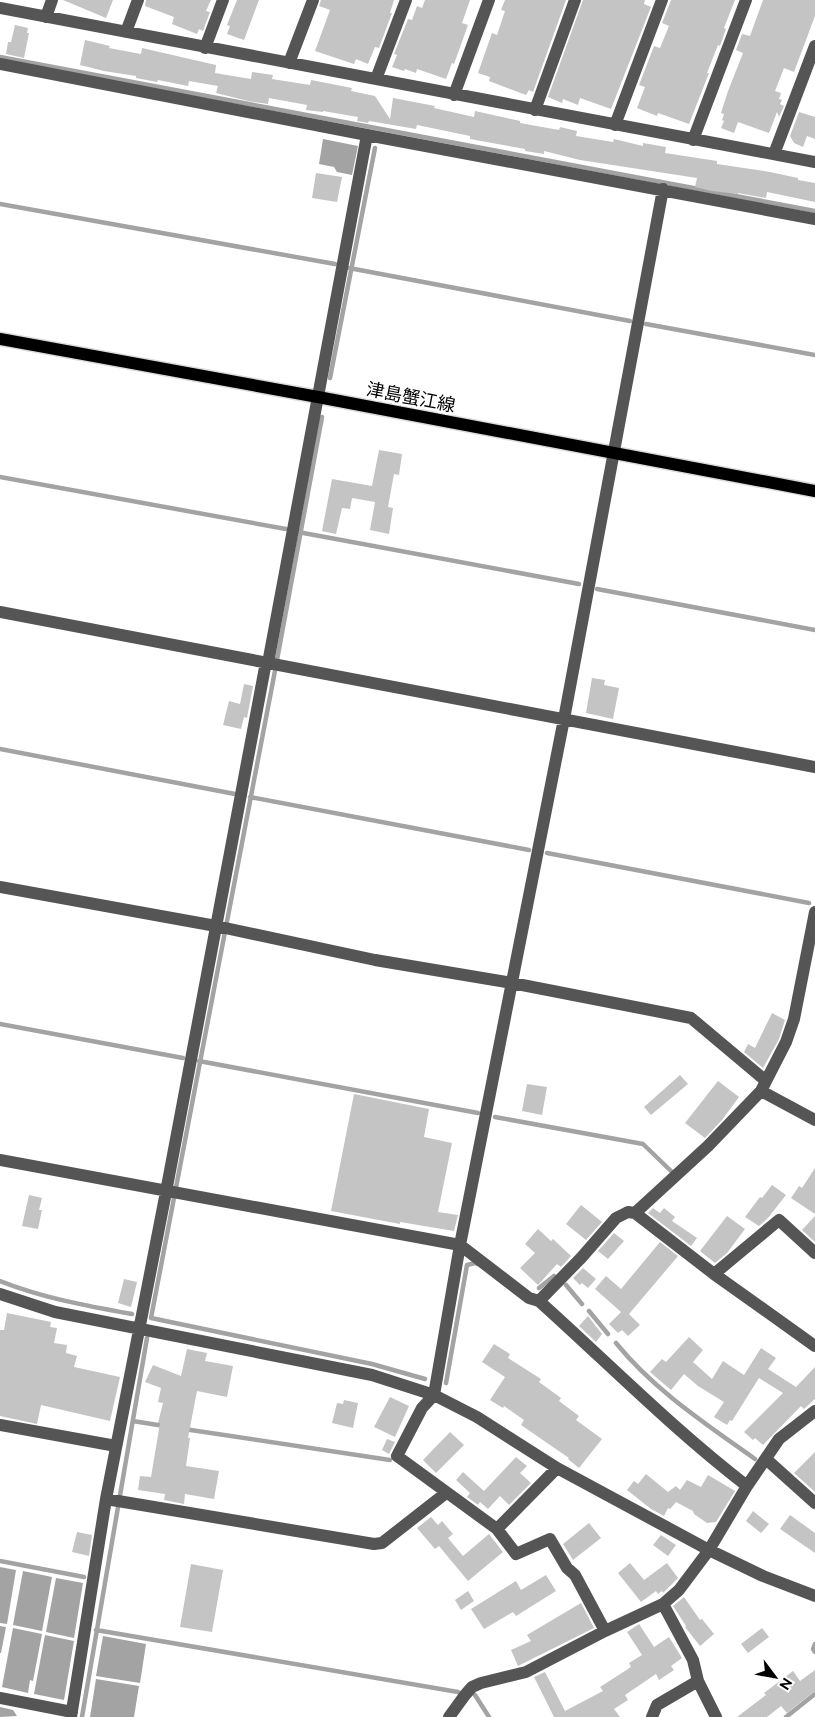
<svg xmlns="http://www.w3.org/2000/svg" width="815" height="1717" font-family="Raleway,'Noto Sans JP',sans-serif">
<rect width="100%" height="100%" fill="#fff"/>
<path fill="#a3a3a3" d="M323,139l35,7 -6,29 -15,-3 -3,-5 -15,-3z
M0,1567l16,3 -9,54 -7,-1z
M23,1571l29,6 -10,54 -29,-6z
M56,1578l27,5 -9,55 -28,-6z
M0,1626l6,1 -5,26h-1z
M13,1628l29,6 -9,47 -3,-1 -2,13 -26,-6z
M45,1635l29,6 -10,59 -30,-6z
M103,1636l43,8 -6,39 -44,-7z
M96,1679l43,7 -5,31h-44z
M0,1707l13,3 4,6 -17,1z"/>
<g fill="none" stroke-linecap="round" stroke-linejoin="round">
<path stroke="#a3a3a3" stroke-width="4.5" d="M0,57l815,154
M0,204l335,60
M349,268l281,53
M646,324l169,31
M330,378l45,-230
M322,417l-48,259 -123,642 221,46 53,15
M0,477l286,52
M298,532l281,52
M597,589l218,41
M0,749l235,45
M250,797l279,53
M547,853l262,50
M0,1024l183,34
M199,1061l279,52
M495,1117l148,27 28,27
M0,1281c43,17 87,25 132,33
M566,1285l16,19
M539,1288l15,-12
M589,1311l19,23
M616,1343c38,47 90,81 139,116
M446,1383l21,-118 8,-2 2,1
M133,1421l31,5
M184,1429l206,31
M0,1561l84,16
M96,1630l362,62
M815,1644l-2,5 2,3
M475,1695l14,22
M82,1717l65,-379
M786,1717l29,-23"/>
</g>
<path fill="#c4c4c4" d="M63,0h50l-7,18z
M146,0h65l-5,11 4,1 -7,19 -4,-2 -2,5 -25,-10 2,-7 -29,-11z
M237,0h22l-15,40 -17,-6 3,-8 -3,-1z
M321,0h73l-4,13h2l-13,35 -4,-1 -7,17 -12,-5 -2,5 -39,-13 15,-41 -11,-4z
M425,0h45l-8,23 6,2 -14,39 -2,-1 -6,16 -29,-10 -1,4 -11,-4 -1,2 -12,-4 5,-12 -3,-1 14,-35 4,1 5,-14 5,2z
M505,0h61l-33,92 -4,-2 -3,5 -37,-14 1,-4 -12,-4 14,-40 5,2 8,-24 -4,-1z
M583,0h62l-1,4 7,3 -40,102 -31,-11 -2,7 -15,-6 -1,4 -14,-6z
M671,0h64l-11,28 2,1 -6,17 -2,-1 -11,28h2l-20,51 -31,-11 -1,3 -20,-8 8,-21 -6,-2 15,-39 6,2 9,-22 -7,-3z
M763,0h52v16l-21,56 -10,-4 -9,23 6,2 -2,6 3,1 -2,4 4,2 -5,11 -2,-5 -8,21 -31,-11 -4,11 -13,-5 3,-7 -2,-1 2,-6 -3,-1 7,-22 15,-38 -7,-3 6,-16 8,2z
M15,25l13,3 -1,5h2l-5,25 -18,-4 2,-12h3z
M85,40l25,6 -1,2 32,6 1,-6 74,17 -1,8 36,6 1,-7 21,3 -1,4 38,6 1,-5 41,8 -1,3 24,5 15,23 3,-21 42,8 -1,2 40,9 1,-6 45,10v2l39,7 1,-3 17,4 -1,5 37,6 1,-3 29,7v-3l23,4 -1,6 52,8v3l53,8 28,6v2l17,3v19l-48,-10 -1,6 -28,-5v1l-26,-3 -17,-4 2,-9 -117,-18 -36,-9v3l-19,-3v-2l-55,-10v-3l-53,-11 -1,4 -47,-8 -1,2 -11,-2 1,-4 -35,-6v1l-17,-2 1,-5 -38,-7 -1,6 -20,-3 -32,-8 2,-7 -29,-5 -1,5 -30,-6 -1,2 -21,-4v-2l-32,-5 -24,-6z
M799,112l16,5v22l-8,-3 -4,11 -9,-4 -4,-7z
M316,173l26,4 -5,25 -25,-4z
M379,450l23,4 -3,21 -5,-1 -6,33 5,1 -4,26 -19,-4 5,-28 -23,-4 -2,11 -8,-1 -6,26 -14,-3 10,-52 40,7z
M592,678l13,2 -1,5 15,3 -6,31 -27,-6z
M244,684l9,2 -6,32 -3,-1 -3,12 -18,-4 6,-24 11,3z
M772,1013l13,7 -6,19 -16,29 -19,-16 4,-8 7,4z
M680,1075l8,9 -37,31 -7,-8z
M718,1081l21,16 -17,23 -17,18 -20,-15z
M527,1084l20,3 -5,28 -20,-4z
M354,1094l75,15 -5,28 28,6 -14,69 20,3 -4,16 -54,-9v2l-69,-13z
M815,1168v46l-24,-16 8,-12 3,2z
M772,1185l14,10 -18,23 -9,8 -14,-9 15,-20 2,1z
M29,1195l13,3 -3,12h3l-4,19 -16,-3z
M581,1205l21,17 -16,18 -20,-16z
M653,1208l7,5 4,-5 11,9 -3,4 25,17 -6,8 -43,-33z
M727,1216l18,13 -18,24 -12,10 -15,-12z
M815,1216v26l-13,-12z
M538,1229l13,12 2,-2 18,17 -10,11 -4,-3 -19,21 -18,-17 15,-15 -10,-9z
M614,1233l10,8 -16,18 -10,-8z
M660,1242l18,14 -49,58 11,11 -12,11 -6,-6 -4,3 -9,-9 12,-12 -26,-23 11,-13 15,13z
M583,1268l13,11 -8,9 -6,-5 -2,2 -7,-7z
M124,1279l13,3 -6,25 -13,-4z
M7,1313l44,9 -1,5 7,1 -3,15 13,2 -1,8 11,3 -3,11 46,10 -10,44 -69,-16 -4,19 -37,-8v-86h4z
M588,1316l14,18 -6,8 -17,-16z
M689,1337l14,13 -10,12 19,17 11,-18 21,14 17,-27 15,10 -8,11 28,18 19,-20v32l-11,10 -3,-3 -38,39 -8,-7 -2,2 -9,-8 39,-39 -24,-15 -27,43 -2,-1 -3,5 -13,-8 10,-15 -26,-16 -14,-12 -13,16 -21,-18 12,-13 4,3z
M494,1344l16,10 -2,4 33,21 -2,3 22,16 -2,3 20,15 -3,4 26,19 -23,29 -11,-9 1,-1 -48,-33 3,-5 -20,-14 -1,2 -13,-8 15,-23 -23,-15z
M187,1349l20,4 -2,8 28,5 -6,31 -30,-6 -9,47h2l-4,28 33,5 -5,28 -29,-5 -1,10 -20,-4 1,-6 -27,-4 2,-14 11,1 9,-54h-2l5,-20 -5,-1 3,-14 -16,-6 8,-17 28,11z
M390,1397l19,9 -14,31 -21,-10z
M344,1400l14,3 -5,25 -21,-5 5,-20 6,1z
M450,1432l14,13 -28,28 -13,-13z
M387,1439l8,3 -6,12 -7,-4z
M815,1452v40l-21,-19z
M516,1457l11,9 -7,7 11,10 -22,22 -9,-9 -12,13 -8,-7 -2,3 -11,-8 3,-4 -14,-13 7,-8 21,19z
M646,1474l22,18 8,-6 4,4 7,-10 14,7 7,-12 27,16 -19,31 -9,1 -13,-9 -1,-3 -17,-9 -6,7 -2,-1 -4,8 -13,-7 -24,-19 7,-9 4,3z
M753,1511l16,13 -8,9 -15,-12z
M790,1515l25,18v20l-35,-24z
M431,1517l7,8 4,-4 11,13 -5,4 15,18 26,-22 14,18 -35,29 -29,-35 -4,3 -18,-21z
M589,1523l12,15 -28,22 -10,-16z
M77,1532l15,3 -3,21 -17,-4z
M661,1535l15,10 -8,11 -15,-11z
M630,1563l14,17 23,-17 11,15 -15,15 -1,-2 -4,3 -2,-3 -15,11 -23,-29z
M191,1564l32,6 -11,62 -32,-5z
M546,1575l10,16 -40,25 -3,-4 -29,17 -13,-20 45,-28 5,9z
M468,1591l6,10 -13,9 -6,-10z
M684,1597l16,23 2,-1 12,15 -14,12 -15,-19 1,-1 -13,-20z
M581,1603l13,25 -76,38 -7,-16 20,-9 -4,-6z
M639,1624l15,23 15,-10 13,21 -11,8 3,4 -15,10 -3,-6 -31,21 3,5 -14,9 6,8h-66l-20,-40 11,-5 20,39 38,-20 -3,-4 31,-20 -2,-4 13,-8 -15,-23z
M762,1628l7,9 -21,16 -7,-9z
M815,1670v21l-28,22 -6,-7 -14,11h-30l29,-22 -2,-2 29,-22 7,10z"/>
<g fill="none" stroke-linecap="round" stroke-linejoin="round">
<defs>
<path id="major" d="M0,339l318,58 497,94"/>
</defs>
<use href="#major" stroke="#dbdbdb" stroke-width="15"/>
<path stroke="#555" stroke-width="12" d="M0,8l815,154
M46,17l6,-17
M126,32l12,-32
M205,48l18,-48
M289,63l24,-63
M0,64l367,71 448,84
M376,79l30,-79
M454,95l35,-95
M535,110l40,-110
M615,125l47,-125
M693,140l53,-140
M774,154l41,-108
M0,612l815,155
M268,663l99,-528
M0,887l216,39 159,34 137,23 179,35 75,63 -5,10 -53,55 -73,67
M766,1081l20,-39 8,-23 21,-107
M761,1091l54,29
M0,1160l460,85 69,53 10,3c69,62 135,129 208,185
M714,1274l65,-54 36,33
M0,1294l55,18 317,63 62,20 43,22 80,51 152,82 54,26 52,20
M539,1301l42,-43 35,-40 12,-6 7,1 79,61 101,72
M0,1425l116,21
M766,1459l49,44
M557,1468l-60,61 -100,-73 25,-48 12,-13 26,-150 104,-526 99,-530
M106,1499l268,45 8,-1 64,-50
M497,1529l19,25 34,-15 17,29 8,7 30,56
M663,1604l30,56 5,21 18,36
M0,1698l72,14
M71,1717l35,-218 60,-307 100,-530
M449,1717l16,-22 7,-8 9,-4 45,-11 79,-41 58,-27 16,-14 30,-40 38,-64 32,-47 36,-28
M652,1717l5,-12 41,-24"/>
<use href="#major" stroke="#000" stroke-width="12"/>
</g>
<g text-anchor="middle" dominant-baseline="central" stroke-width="5" stroke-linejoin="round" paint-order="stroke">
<g font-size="18" fill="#000" stroke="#fff">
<text transform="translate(411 397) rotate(11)">津島蟹江線</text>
</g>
</g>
<g transform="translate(775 1677) rotate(122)" stroke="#ffffff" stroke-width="4" paint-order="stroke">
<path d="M0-4L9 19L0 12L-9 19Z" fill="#000000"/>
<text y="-8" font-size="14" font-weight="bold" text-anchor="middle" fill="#000000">N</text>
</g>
</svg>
